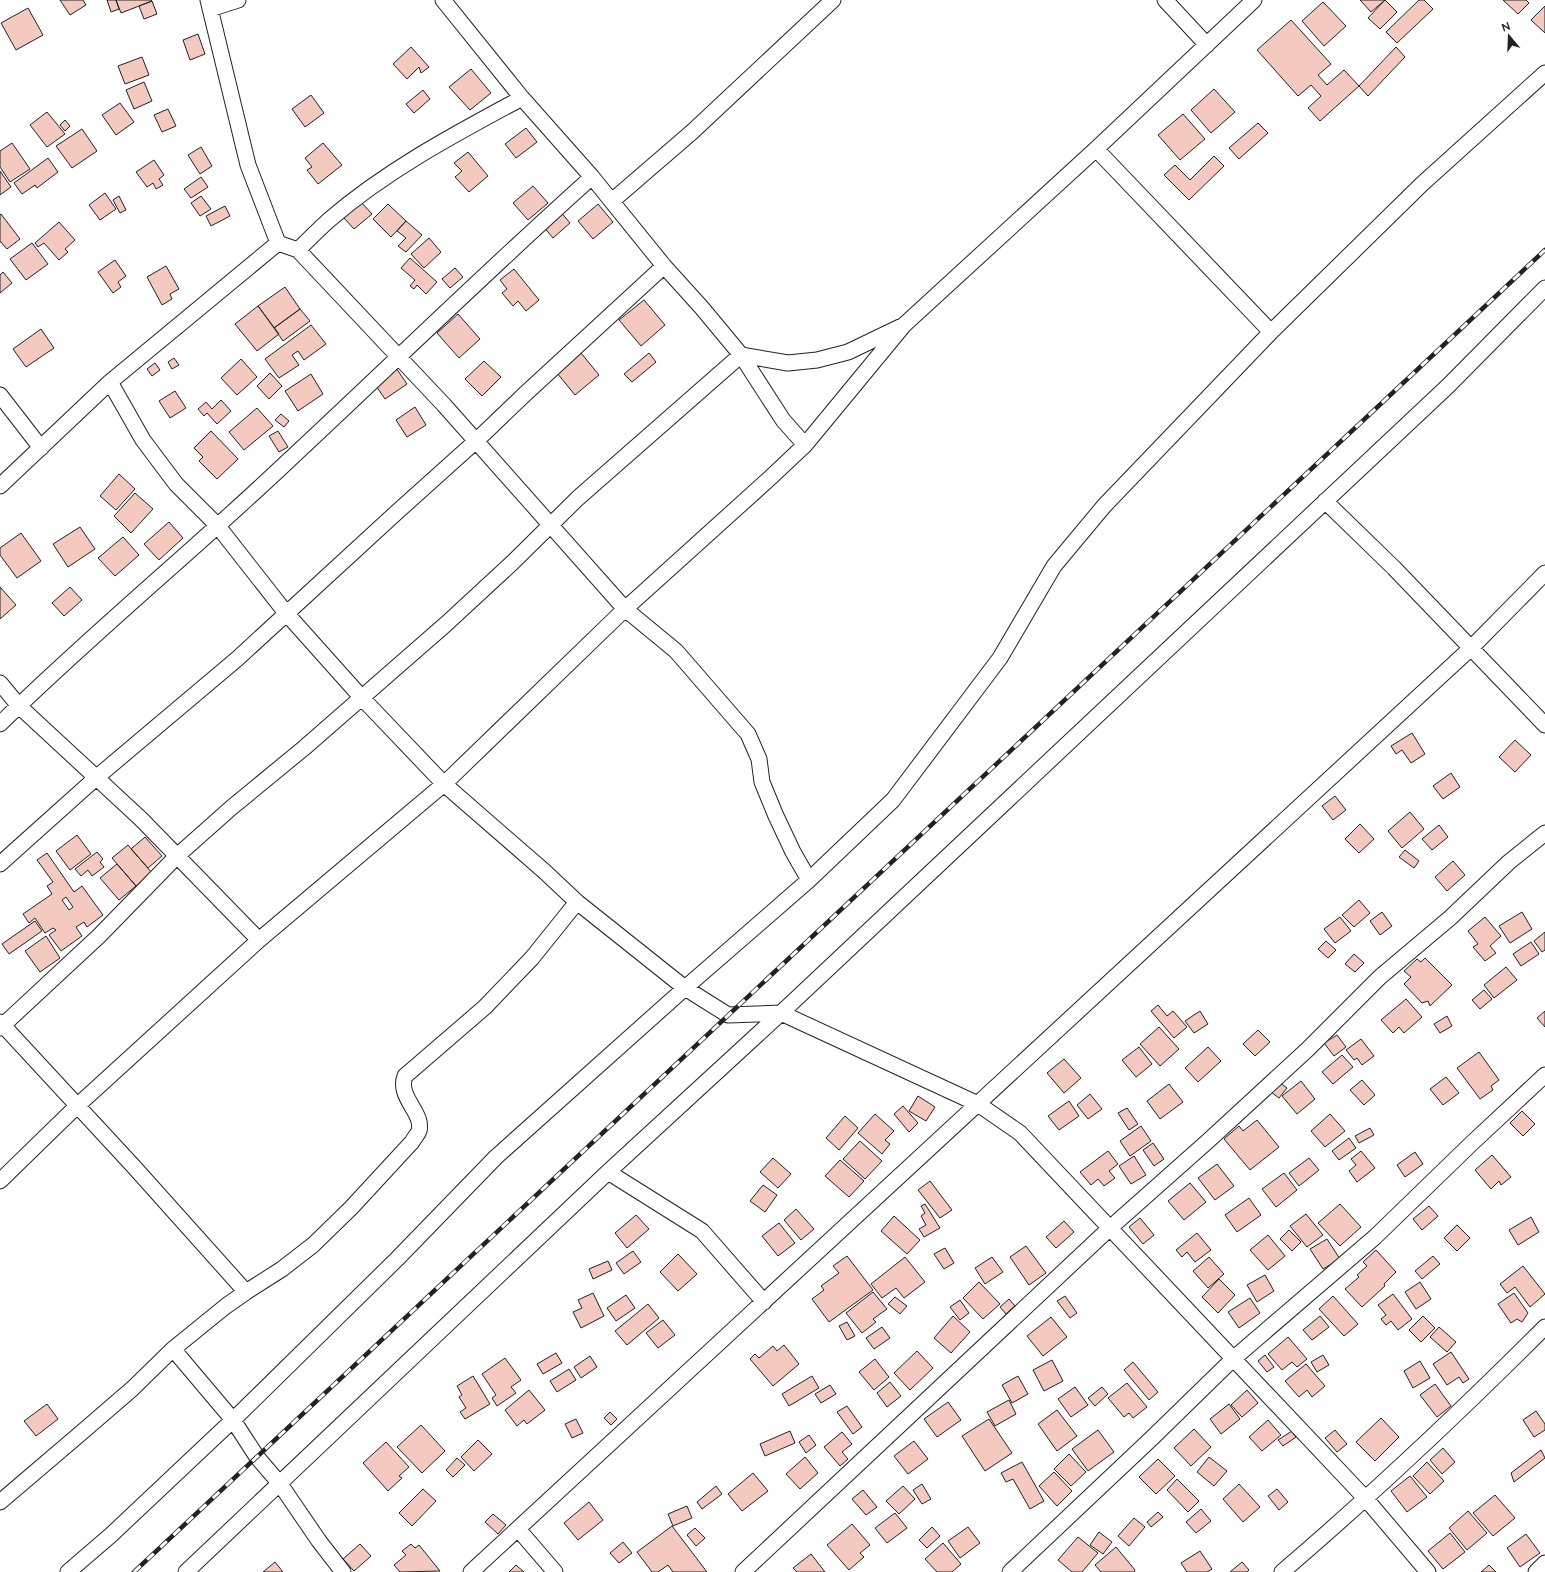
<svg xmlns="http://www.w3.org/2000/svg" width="1545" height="1572" font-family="'Nunito Sans',sans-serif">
<rect width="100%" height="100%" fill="#fff"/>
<path fill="#f3c9c0" stroke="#222" fill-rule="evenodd" d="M60,0h23l3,5 -16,10z
M107,0h9l3,9 -8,3z
M116,0h35l1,1 -31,12z
M1360,0h25l-14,12z
M1385,0l12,12 -17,17 -12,-11z
M1419,0h5l9,9 -36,34 -11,-11z
M1503,0h23l3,3 -11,11z
M152,1l5,13 -13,5 -5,-13z
M1323,2l23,24 -22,20 -22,-25z
M1545,6v27l-14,-13z
M28,8l15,27 -27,15 -15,-27z
M1291,20l40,44 -13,11 9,10 17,-15 15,16 -39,35 -12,-13 13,-12 -10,-11 -13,11 -41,-46z
M198,34l7,20 -15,6 -7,-20z
M411,47l18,20 -8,6 -2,-6 -12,12 -14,-15z
M1396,47l9,10 -37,39 -9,-10z
M142,57l7,18 -24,9 -7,-18z
M471,69l20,24 -21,17 -21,-23z
M144,82l8,19 -18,8 -8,-19z
M1214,89l21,23 -24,21 -20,-23z
M423,90l7,9 -16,14 -8,-9z
M311,95l13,18 -19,14 -13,-18z
M120,103l14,19 -18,13 -14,-20z
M168,109l8,17 -14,6 -8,-17z
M47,112l18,22 -18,13 -17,-22z
M1183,114l22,25 -25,21 -22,-25z
M65,120l5,6 -5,5 -5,-6z
M1258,123l10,10 -29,26 -10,-11z
M526,128l11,14 -21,16 -11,-14z
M82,129l15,22 -25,17 -16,-22z
M12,143l18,26 -20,13 -10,-15v-16z
M323,143l19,22 -24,19 -11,-14 5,-3 -7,-9z
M201,147l11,19 -12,8 -12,-19z
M468,152l20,24 -19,16 -14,-15 7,-6 -8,-8z
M1214,156l10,10 -35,34 -25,-25 11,-10 15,15z
M48,158l10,14 -21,16 -2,-3 -13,9 -8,-11z
M154,160l10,15 -5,4 4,6 -7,4 -3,-6 -6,4 -11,-15z
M0,171l11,16 -11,8z
M201,177l7,10 -17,11 -7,-9z
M533,186l15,17 -20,17 -15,-17z
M105,193l11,16 -16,11 -11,-15z
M119,196l7,14 -6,3 -7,-13z
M201,196l10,13 -11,7 -9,-13z
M361,202l11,12 -18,15 -11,-12z
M388,204l18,17 -15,16 -18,-18z
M598,204l15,18 -20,17 -15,-18z
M225,206l5,10 -19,10 -5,-10z
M560,211l10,12 -17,15 -10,-12z
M1,214l19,25 -13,10 -6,-7h-1v-27z
M406,221l16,14 -16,17 -8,-6 8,-8 -9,-7z
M59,222l16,18 -10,9 3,3 -9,8 -15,-17 -6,4 -3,-4z
M429,238l12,14 -17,16 -13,-14z
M32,243l16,21 -22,16 -16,-21z
M410,258l27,24 -11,12 -9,-9 -3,4 -4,-3 5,-6 -14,-12z
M115,260l11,16 -8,6 3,5 -8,6 -15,-21z
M166,266l13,23 -9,5 2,5 -10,6 -15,-28z
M455,268l8,9 -13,11 -8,-9z
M514,269l25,31 -13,11 -8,-10 -5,5 -11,-13 5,-4 -7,-9z
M3,272l9,11 -12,10v-18z
M285,287l15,22 -26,19 -16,-22z
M644,300l21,25 -24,21 -22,-26z
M258,306l21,28 -22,17 -22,-27z
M300,309l10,12 -27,20 -9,-13z
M458,314l22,25 -21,19 -22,-25z
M311,325l15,19 -22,16 -6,-9 -6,4 7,10 -20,13 -14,-19z
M41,329l13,19 -28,19 -13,-18z
M581,353l18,22 -24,20 -18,-22z
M649,353l7,9 -24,20 -8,-8z
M174,358l5,7 -7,4 -4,-7z
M241,359l16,18 -20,18 -16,-17z
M484,361l17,16 -19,19 -17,-17z
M155,363l5,7 -8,6 -5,-7z
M396,368l11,16 -22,15 -11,-16z
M270,373l12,13 -13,13 -12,-13z
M311,374l12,20 -25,17 -13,-20z
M175,391l11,17 -16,10 -11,-17z
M221,400l10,11 -14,13 -10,-11 -3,3 -6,-7 8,-7 6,7z
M415,407l11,18 -19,12 -11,-17z
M257,408l16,18 -29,24 -15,-18z
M281,414l8,7 -5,6 -9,-7z
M211,431l27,28 -21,20 -18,-18 4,-4 -9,-9z
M278,431l10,16 -9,5 -10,-16z
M119,474l16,15 -19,21 -16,-14z
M135,493l18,16 -22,24 -17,-17z
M169,522l14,16 -24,22 -15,-16z
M80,527l15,22 -27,18 -15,-23z
M21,533l20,28 -24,17 -17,-23v-7z
M123,537l16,18 -24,21 -17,-18z
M0,587l16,18 -16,14z
M70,587l12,13 -18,16 -12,-13z
M1412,733l13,21 -14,9 -9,-13 -6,4 -5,-8z
M1515,740l16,15 -16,17 -16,-15z
M1451,773l9,14 -17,12 -10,-13z
M1335,796l11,14 -13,10 -11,-14z
M1410,812l14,17 -22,19 -14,-17z
M1360,824l14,15 -15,14 -14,-14z
M1439,825l9,12 -16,13 -10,-11z
M77,835l14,19 -21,16 -14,-19z
M145,837l17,19 -14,12 -17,-19z
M128,845l24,28 -16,13 -24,-28z
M1405,850l14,11 -5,7 -15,-11z
M97,852l6,7 -3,3 4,5 -12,9 -4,-6 -7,6 -6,-7z
M47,853l27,39 8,-6 21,29 -16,12 -3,-5 -8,5 6,9 -21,15 -12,-16 7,-5 -3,-2 -8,5 -10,-15 -6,5 -6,-9 29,-20 -5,-8 6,-4 -16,-22zM66,897l7,10 -4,3 -7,-10z
M1453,861l12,14 -18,16 -12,-14z
M117,864l19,22 -17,14 -19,-22z
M1359,900l11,13 -16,14 -12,-12z
M1382,912l10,14 -12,9 -10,-14z
M1522,912l10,17 -22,14 -11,-17z
M1340,917l11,14 -16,12 -11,-14z
M1485,917l16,19 -11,10 6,7 -11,8 -12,-14 5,-3 -10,-13z
M35,921l7,10 -33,23 -7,-10z
M1545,932v18l-3,2 -8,-11z
M46,936l14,22 -20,14 -15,-21z
M1326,941l10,9 -8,8 -10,-9z
M1531,942l8,12 -18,12 -8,-12z
M1354,954l10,9 -9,9 -10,-8z
M1425,958l27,27 -22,21 -2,-5 -6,2 -18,-19 7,-7 -7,-6 13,-12 4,3z
M1506,967l11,13 -23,18 -10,-13z
M1484,990l8,9 -12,10 -8,-9z
M1406,999l16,18 -18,16 -5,-6 -6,6 -12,-13z
M1158,1005l9,11 6,-5 14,16 -13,11 -23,-27z
M1200,1011l8,13 -14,9 -9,-12z
M1545,1011v16l-8,-9z
M1447,1016l5,10 -12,7 -6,-9z
M1159,1027l20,22 -19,17 -20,-22z
M1258,1030l12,12 -15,14 -12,-12z
M1337,1035l9,12 -12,9 -10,-13z
M1361,1039l13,17 -12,9 -5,-7 -3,2 -8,-10z
M1139,1047l13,17 -16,13 -14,-17z
M1208,1047l13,14 -23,21 -13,-14z
M1479,1052l20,28 -8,6 2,4 -13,9 -23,-31z
M1342,1055l11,12 -20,17 -11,-12z
M1064,1059l17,19 -17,15 -17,-20z
M1446,1077l13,16 -16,12 -13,-16z
M1362,1080l13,15 -11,10 -14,-15z
M1301,1081l14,18 -18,15 -15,-18z
M1279,1082l8,6 -8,10 -8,-6z
M1169,1084l14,18 -23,17 -13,-18z
M1090,1094l12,15 -14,10 -11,-14z
M918,1096l17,11 -9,14 -17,-10z
M1069,1101l10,15 -20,14 -11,-14z
M903,1106l15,17 -9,9 -15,-18z
M1127,1108l11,16 -9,6 -11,-17z
M1522,1111l13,13 -12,12 -13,-13z
M875,1114l19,17 -9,9 5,4 -8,10 -24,-21z
M1330,1114l15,17 -20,16 -14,-16z
M845,1116l13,12 -19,22 -13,-12z
M1257,1120l22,27 -29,23 -26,-31 15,-13 4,5z
M1141,1126l10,15 -21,15 -10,-15z
M1370,1128l4,7 -15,8 -4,-7z
M1349,1138l7,10 -17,12 -7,-9z
M860,1141l22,20 -17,18 -22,-20z
M1153,1143l11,16 -10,7 -11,-16z
M1108,1151l10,13 -9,7 6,7 -11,8 -6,-7 -7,6 -11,-13z
M1361,1151l14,17 -18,14 -8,-11 7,-6 -5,-6z
M1415,1152l8,12 -18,13 -8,-12z
M1492,1155l19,22 -10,8 -2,-4 -8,8 -16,-19z
M1134,1156l12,19 -15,9 -12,-18z
M773,1158l18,16 -13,14 -18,-16z
M1309,1158l10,12 -20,16 -10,-13z
M840,1160l24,21 -15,16 -24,-21z
M1217,1164l17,22 -19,14 -17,-22z
M1284,1173l13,17 -21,17 -14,-18z
M930,1181l22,29 -12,8 -22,-28z
M1190,1183l16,19 -22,18 -16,-19z
M763,1185l14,10 -12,17 -15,-11z
M1249,1198l12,17 -24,17 -12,-17z
M925,1204l15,24 -16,9 -5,-8 7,-4 -5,-9 4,-3 -4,-7z
M1340,1204l21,23 -21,19 -22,-23z
M1429,1206l9,10 -16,14 -9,-11z
M796,1209l18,20 -13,11 -17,-20z
M1306,1214l17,21 -16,12 -17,-21z
M636,1215l13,14 -22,19 -12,-15z
M894,1216l26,24 -13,14 -26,-23z
M1531,1217l8,15 -21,13 -9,-15z
M1140,1218l14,17 -11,9 -14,-17z
M1064,1221l10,11 -18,16 -10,-11z
M779,1223l16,20 -17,13 -16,-20z
M1457,1225l13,13 -13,13 -13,-13z
M1289,1230l12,12 -9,9 -12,-12z
M1197,1233l14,17 -16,12 -8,-10 -5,5 -6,-7z
M1268,1235l17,21 -17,14 -18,-20z
M1327,1239l13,20 -17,10 -13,-20z
M1026,1246l20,27 -17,12 -19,-28z
M945,1248l9,15 -10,6 -10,-15z
M1376,1250l20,22 -12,12 1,2 -23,21 -17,-18 14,-12 -2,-2 10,-9 -4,-4z
M633,1251l8,11 -17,12 -8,-11z
M678,1254l19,20 -19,17 -18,-19z
M847,1256l26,34 -44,32 -17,-23 12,-9 -3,-4 18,-13 -6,-7z
M1433,1256l7,8 -18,15 -7,-8z
M905,1257l20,25 -21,16 -8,-10 -14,10 -11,-14z
M992,1257l11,15 -18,12 -10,-16z
M1209,1257l15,17 -16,14 -15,-17z
M608,1261l4,9 -19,9 -4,-10z
M1523,1266l22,28 -15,13 -15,-20 -8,6 -7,-9z
M1265,1275l9,16 -17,11 -10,-17z
M1219,1279l16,16 -17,18 -16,-16z
M979,1282l21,22 -17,15 -20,-21z
M1420,1282l11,17 -15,10 -11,-17z
M873,1292l14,17 -14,10 3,3 -14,11 -16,-20z
M593,1293l11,23 -23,12 -8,-16 9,-4 -4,-8z
M1514,1293l14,20 -6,9 -5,-3 -6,4 -13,-19z
M1393,1294l19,25 -14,11 -7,-9 -5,4 -5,-6 5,-4 -8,-10z
M626,1295l9,13 -19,13 -9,-13z
M1065,1296l12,17 -7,5 -13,-17z
M1333,1296l25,28 -14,12 -25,-27z
M895,1297l12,9 -7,8 -12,-10z
M1250,1298l10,15 -21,15 -11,-16z
M1009,1299l6,7 -9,8 -6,-7z
M960,1300l9,13 -9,7 -10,-13z
M648,1304l11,14 -32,27 -12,-14z
M953,1316l17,16 -19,21 -17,-15z
M1320,1316l9,11 -17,13 -9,-10z
M1423,1316l12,12 -14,14 -12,-12z
M1051,1317l16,20 -24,19 -16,-20z
M663,1320l12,15 -17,13 -12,-15z
M847,1322l8,14 -8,4 -8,-14z
M882,1327l8,11 -16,11 -8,-11z
M1439,1327l17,15 -9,10 -17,-15z
M1288,1337l19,22 -10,8 -5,-5 -10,8 -14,-16z
M784,1345l15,19 -26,22 -23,-27 5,-5 4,4 14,-12 4,5z
M917,1351l16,17 -23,22 -16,-17z
M1451,1352l18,27 -6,4 -4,-6 -12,8 -14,-21z
M556,1353l6,10 -19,11 -6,-10z
M1265,1355l9,12 -7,5 -9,-11z
M1323,1355l6,10 -12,7 -6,-10z
M590,1356l7,11 -16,11 -7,-11z
M505,1358l16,22 -10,7 5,6 -19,13 -5,-8 4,-3 -14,-21z
M875,1359l14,18 -15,13 -15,-18z
M1052,1360l11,21 -19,10 -11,-21z
M1420,1361l10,17 -17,10 -9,-17z
M1133,1362l25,30 -9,8 -25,-30z
M1306,1364l19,22 -13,11 -5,-7 -8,7 -14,-16z
M569,1369l7,11 -19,12 -7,-11z
M473,1376l17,28 -25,15 -5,-7 6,-4 -7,-11 3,-2 -5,-9z
M812,1376l7,12 -30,18 -7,-12z
M1018,1376l10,18 -16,9 -10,-18z
M890,1382l11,14 -14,11 -10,-14z
M1127,1383l20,24 -14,11 -4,-5 -5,4 -16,-19z
M1435,1384l16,22 -14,11 -17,-22z
M830,1385l6,9 -15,9 -6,-9z
M1075,1387l13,18 -17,12 -13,-18z
M1102,1387l6,7 -13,12 -7,-8z
M529,1390l16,20 -18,14 -3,-4 -7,6 -12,-16z
M1247,1390l11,13 -16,14 -11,-12z
M1009,1400l7,14 -21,12 -8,-14z
M948,1402l13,18 -24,17 -13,-18z
M47,1404l11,15 -22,17 -12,-15z
M1229,1404l11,15 -19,15 -11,-15z
M847,1406l15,21 -9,7 -16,-22z
M1057,1410l20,26 -20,15 -19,-27z
M1536,1411l9,13v6l-11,7 -11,-17z
M610,1412l7,7 -6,6 -7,-7z
M1381,1418l18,19 -24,24 -19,-19z
M576,1419l7,14 -11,5 -7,-14z
M989,1419l23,34 -27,18 -23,-35z
M1268,1420l13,15 -19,16 -13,-14z
M421,1425l24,26 -23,22 -25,-26z
M1194,1429l17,18 -20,19 -17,-18z
M1098,1430l16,22 -26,19 -16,-22z
M1335,1430l12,14 -10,8 -12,-14z
M790,1431l5,12 -30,13 -5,-12z
M1292,1431l4,6 -13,9 -5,-6z
M842,1432l10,12 -10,8 6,7 -8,7 -16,-19z
M809,1435l7,10 -10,8 -7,-11z
M478,1440l14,14 -18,17 -13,-14z
M914,1441l14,18 -20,15 -14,-18z
M386,1442l23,25 -10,9 3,2 -14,13 -25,-28z
M1443,1448l12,14 -13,12 -12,-14z
M1541,1450l4,8 -31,24 -3,-9z
M1069,1454l17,18 -15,14 -17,-17z
M805,1457l13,16 -18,16 -14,-15z
M1209,1457l18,14 -13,15 -17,-14z
M457,1458l8,7 -12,12 -7,-7z
M1158,1459l17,17 -19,18 -17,-17z
M1022,1462l22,39 -14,8 -17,-30 -7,3 -5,-9z
M1427,1462l17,19 -14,13 -17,-18z
M1054,1472l18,19 -15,15 -18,-20z
M753,1473l15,18 -26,20 -14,-17z
M1410,1476l17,21 -20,15 -16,-21z
M1177,1479l22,22 -11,11 -21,-22z
M922,1484l9,15 -9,5 -9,-14z
M1239,1484l21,23 -17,15 -20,-23z
M716,1486l6,8 -20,15 -5,-7z
M903,1486l12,13 -16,15 -13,-13z
M423,1489l13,12 -24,25 -13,-13z
M1277,1489l11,13 -9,8 -11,-14z
M863,1490l14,17 -11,8 -14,-16z
M1495,1495l20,23 -22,18 -20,-23z
M589,1502l14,18 -25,20 -14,-17z
M687,1506l5,12 -19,8 -5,-12z
M1201,1509l10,12 -15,12 -10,-11z
M1468,1511l19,22 -20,17 -18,-22z
M1158,1512l5,5 -12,10 -4,-5z
M895,1513l12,15 -20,15 -12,-15z
M493,1514l13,11 -8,9 -13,-12z
M1134,1518l11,9 -16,19 -11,-10z
M852,1524l18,21 -10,8 4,4 -15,13 -22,-25z
M672,1526l35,46h-34l-5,-7 -10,7h-6l-15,-20z
M932,1527l8,9 -13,12 -8,-8z
M968,1527l12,16 -20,15 -12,-17z
M695,1528l10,10 -9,8 -9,-11z
M1099,1532l13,10 -9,12 -13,-9z
M1450,1533l15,19 -22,17 -15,-18z
M1526,1534l14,19 -20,14 -13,-19z
M1078,1537l20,16 -16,19h-10l-14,-12z
M623,1542l9,11 -13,10 -9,-10z
M943,1543l18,21 -9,8h-15l-12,-13z
M360,1544l11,12 -17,15 -11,-12z
M411,1544l4,4 4,-3 21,26 -40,1 -6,-7 12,-10 -4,-4z
M1116,1547l19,23 -1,2h-33l-6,-7z
M1200,1551l12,18 -5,3h-20l-6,-9z
M811,1554l14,18h-28l-4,-4z
M275,1562l8,10h-20z
M1242,1562l7,8 -2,2h-17z
M516,1565l8,7h-15z
M1489,1565l7,7h-15z"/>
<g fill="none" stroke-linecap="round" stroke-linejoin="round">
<defs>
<path id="street" d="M443,0l79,98 70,79 72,89 38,42 39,47 47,8 29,-3 31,-8 52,-25
M1165,0l42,45
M210,9l28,-9
M1096,149l175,183
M612,201l80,-69 141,-132
M278,243l20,7 146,155 181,204 51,42 72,83 11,25 3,23 14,34 17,36 16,28
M298,250c10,-10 20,-20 31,-30 58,-50 126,-86 193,-122
M110,382l33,58 33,44 41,41 69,88 76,85 82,86 100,87 33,31 108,86 43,27 53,-2 197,91 42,29 346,366 62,73
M0,395l41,53
M0,486l110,-104 168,-139 -30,-78 -40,-165
M1325,501l69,67 151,157
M0,683l19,23 122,113 118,121
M0,724c93,-91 193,-173 287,-262 102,-95 201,-192 305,-285
M0,864l97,-87 140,-118 160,-147 79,-71 49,-47 139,-128
M0,1022l135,146 111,124
M0,1028l99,-92 78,-80 54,-48 73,-60 142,-124 66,-61 66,-65 163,-143 42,65 22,25
M608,1172l94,59 62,71
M0,1181l77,-75 182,-166 185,-156 181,-175 145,-131 35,-33 99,-120 192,-176 158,-149
M173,1349l60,71 24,37 23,27 39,57 24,31
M0,1502l81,-69 51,-44 41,-40 53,-43 20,-14 36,-23 31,-24 38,-37 61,-66c2,-4 6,-8 7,-11 5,-19 -22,-33 -14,-55l80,-69 47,-49 45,-56
M518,1529l37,43
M68,1572l43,-37 122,-115 164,-161 99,-102 189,-169 124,-108 84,-80 107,-142 54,-92 50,-60 167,-174 151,-148 123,-111
M186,1572l422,-400 173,-159 667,-627 97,-98
M471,1572l1000,-924 74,-75
M743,1572l367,-344 98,-87 100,-92 72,-72 70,-59 59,-56 36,-29
M1010,1572l142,-134 81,-79 142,-122 97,-94 73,-68
M1282,1572c91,-78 178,-160 263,-245
M1536,1572l9,-9"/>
</defs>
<use href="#street" stroke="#222" stroke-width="17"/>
<use href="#street" stroke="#fff" stroke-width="15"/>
<defs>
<path id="rail" d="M134,1572l1411,-1322"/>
</defs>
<use href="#rail" stroke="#222" stroke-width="4.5"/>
<use href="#rail" stroke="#fff" stroke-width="3" stroke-dasharray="9" stroke-linecap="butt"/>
</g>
<g transform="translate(1509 36) rotate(341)" stroke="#ffffff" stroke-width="3" paint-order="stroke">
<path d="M0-3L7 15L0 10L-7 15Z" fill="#222222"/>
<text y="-6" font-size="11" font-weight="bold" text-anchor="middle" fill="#222222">N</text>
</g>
</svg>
